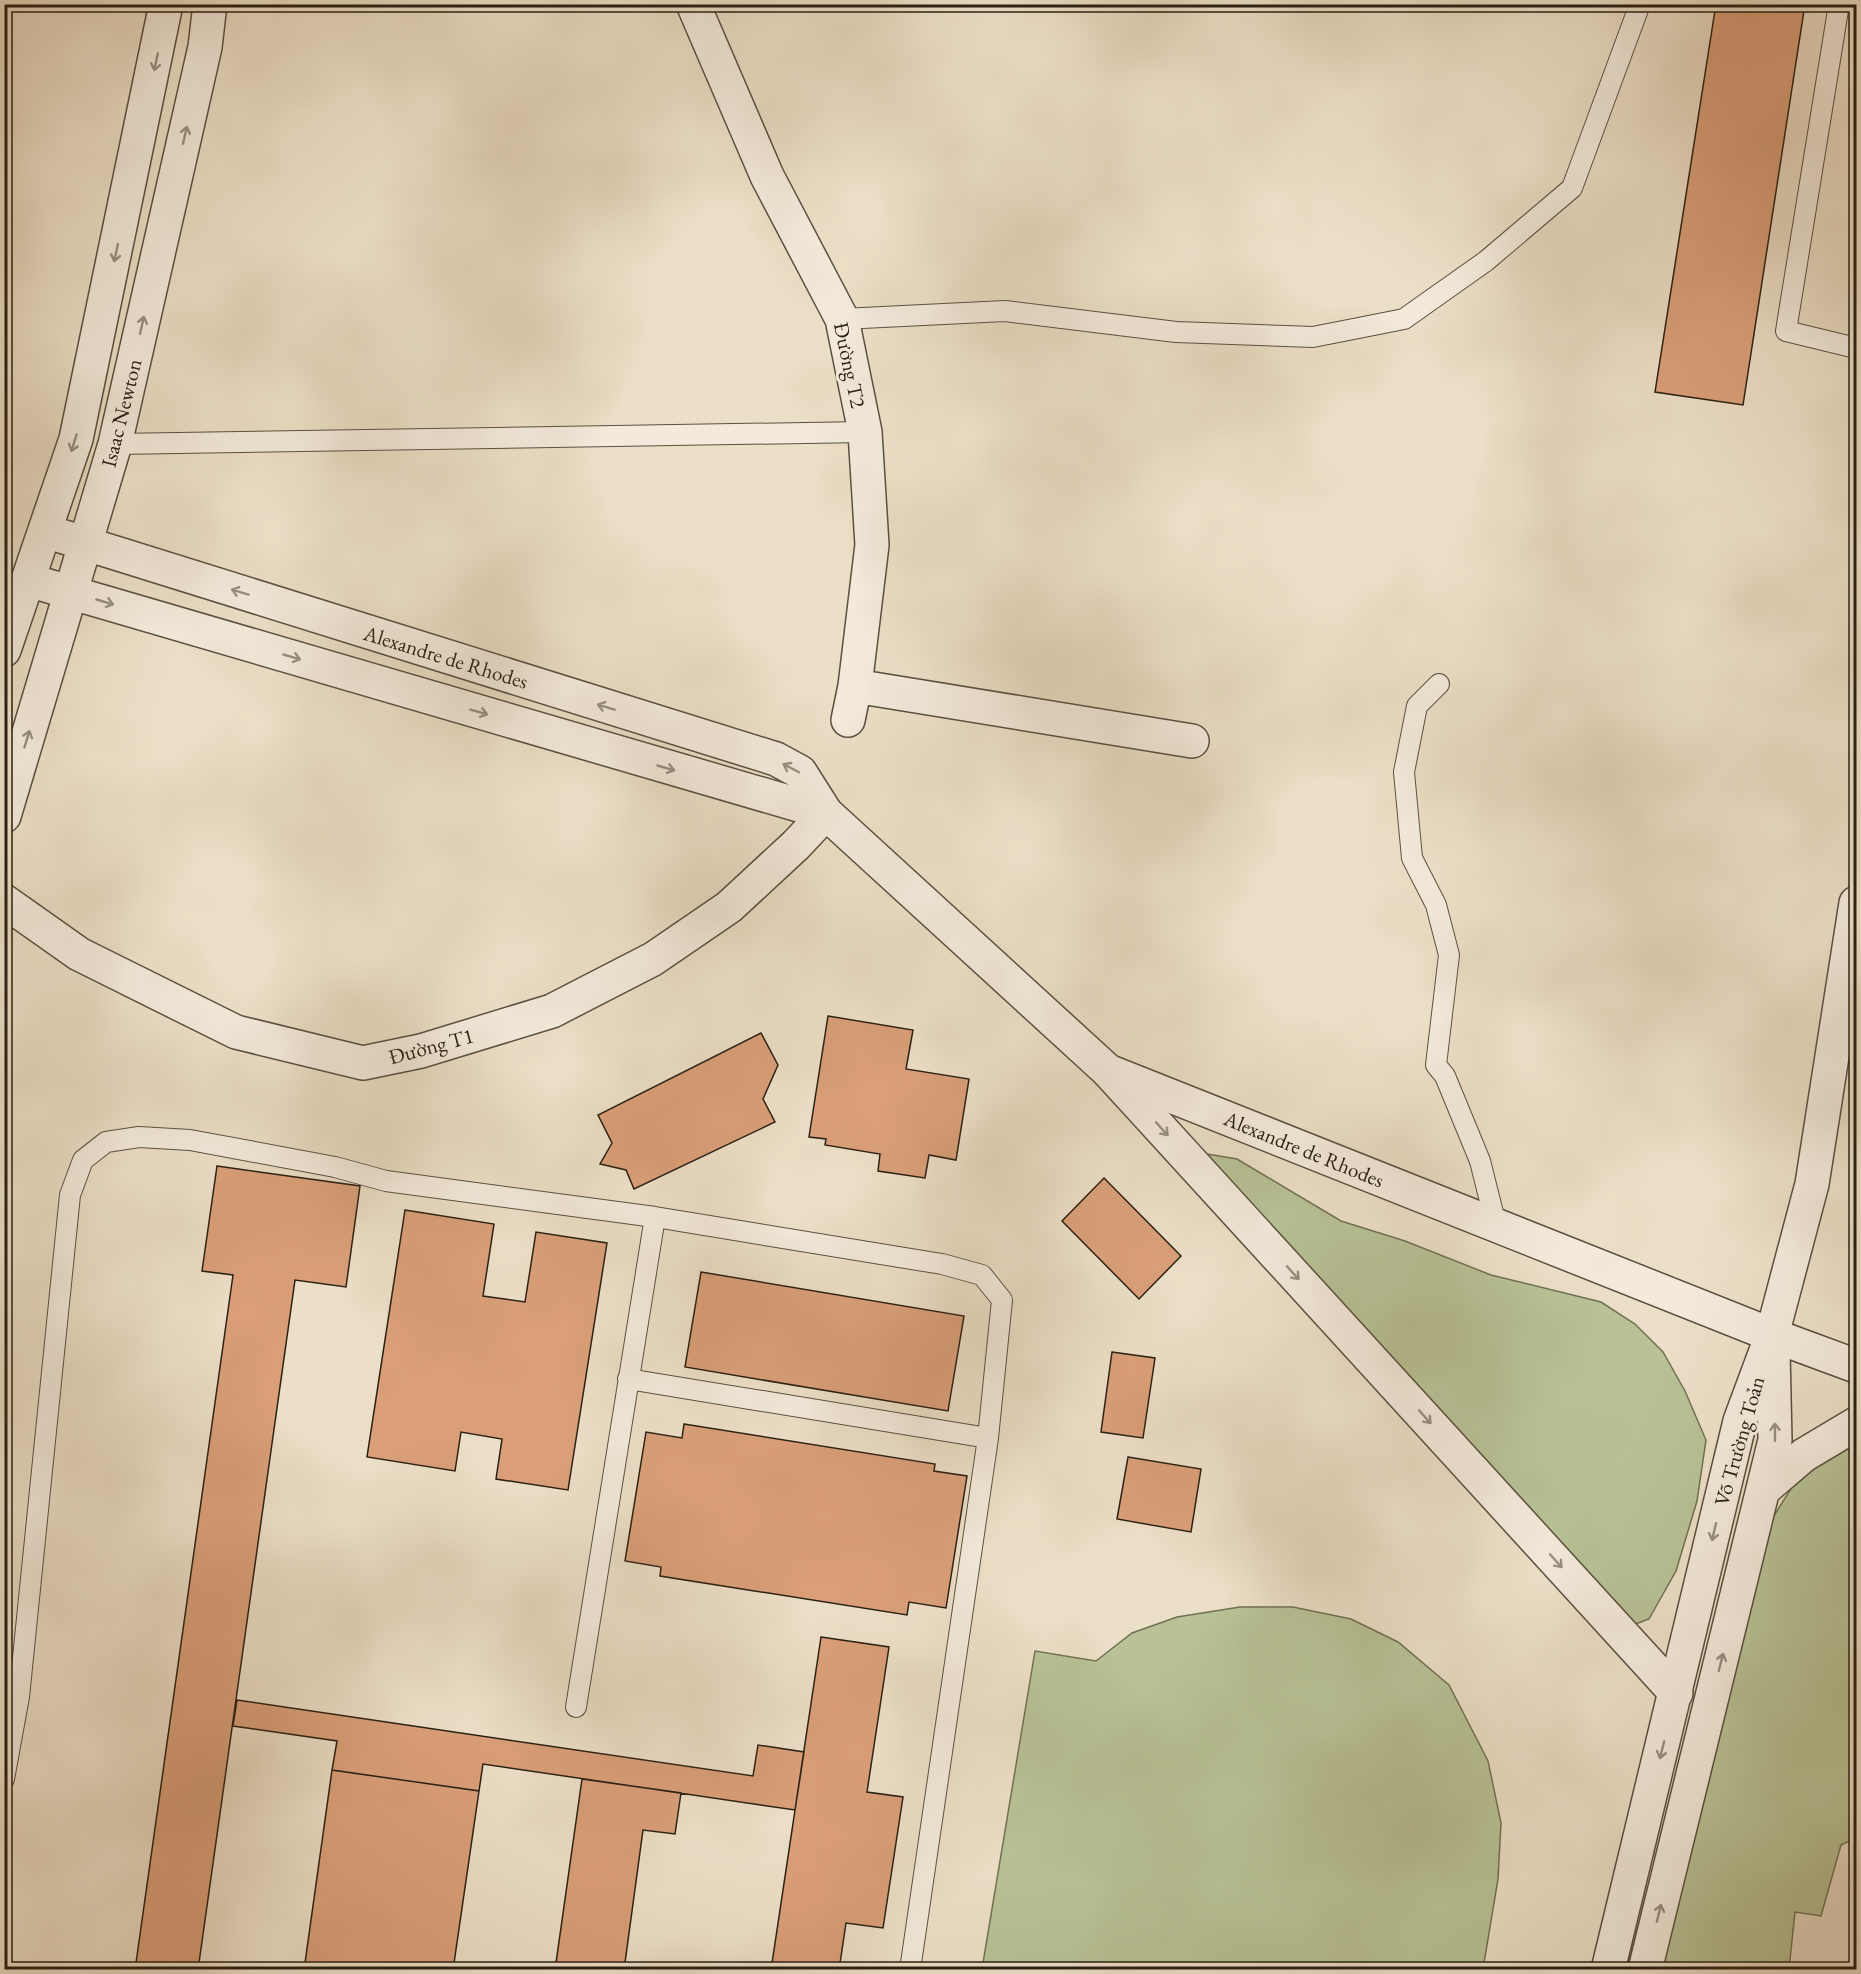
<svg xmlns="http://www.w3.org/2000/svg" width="1861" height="1974" font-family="'EB Garamond',serif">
<rect width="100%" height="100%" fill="#ecdfc7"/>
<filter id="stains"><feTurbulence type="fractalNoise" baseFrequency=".00333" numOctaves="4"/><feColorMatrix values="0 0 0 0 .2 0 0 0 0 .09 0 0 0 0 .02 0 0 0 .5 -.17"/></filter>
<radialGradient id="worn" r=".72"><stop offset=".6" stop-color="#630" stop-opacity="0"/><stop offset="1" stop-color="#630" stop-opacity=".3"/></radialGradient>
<path fill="#b8c296" stroke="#707155" stroke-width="1.5" d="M1207,1154l30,5 104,62 64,20 86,34 110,27 34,22 28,28 22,39 21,49 -9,61 -21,70 -27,48 -24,9z
M1856,1444v394l-15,7 -20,71 -26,-4 -6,57 -127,1 110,-451 25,-40z
M1240,1607h53l58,12 47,23 51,43 39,76 13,62 -3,56 -15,90h-501l53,-318 61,10 36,-28 45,-16z"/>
<path fill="#da9f79" stroke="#292014" stroke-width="1.5" d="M1716,4h89l-62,401 -88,-13z
M828,1016l85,14 -7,39 63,10 -13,81 -27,-5 -4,23 -47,-7 2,-17 -55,-9 1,-6 -17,-2z
M761,1033l17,32 -15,34 12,23 -141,67 -8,-19 -26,-6 12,-21 -14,-28z
M217,1166l143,20 -14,101 -51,-7 -97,690h-63l98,-695 -31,-4z
M1104,1178l77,78 -42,43 -77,-78z
M405,1210l89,14 -11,72 42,6 11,-70 71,11 -39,247 -72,-11 6,-40 -41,-7 -6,39 -88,-14z
M701,1272l263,44 -16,95 -263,-44z
M1112,1352l43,6 -12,80 -42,-6z
M684,1424l251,40 -1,7 33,5 -21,132 -37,-6 -2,13 -247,-39 1,-9 -36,-6 21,-129 36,6z
M1128,1457l73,12 -10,63 -74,-13z
M821,1637l68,10 -22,145 36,5 -20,131 -37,-5 -7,47h-68z
M237,1700l516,76 5,-31 46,7 -9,58 -312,-46 -4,27 -147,-21 5,-29 -104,-15z
M332,1770l147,21 -26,179h-149z
M582,1779l99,14 -6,41 -32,-4 -19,140h-69z"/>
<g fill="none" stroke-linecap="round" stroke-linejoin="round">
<defs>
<path id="service" d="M1839,4l-53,327 70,17
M842,319l163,-8 171,21 137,5 91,-18 82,-58 86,-73 68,-184
M115,444l750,-12
M1439,684l-22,22 -13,66 8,86 24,47 13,50 -13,110 9,11 35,85 16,64
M628,1379l360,59
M576,1707l79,-490
M4,1779l15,-82 51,-502 13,-35 23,-18 33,-5 51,3 145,27 51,14 269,36 287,47 40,11 20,25 -14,138 -78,532"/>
<path id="minor" d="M693,4l74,172 75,143 23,113 7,113 -17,141 -7,34
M855,686l337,55
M4,901l75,53 157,78 127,31 58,-12 131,-40 101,-52 76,-52 67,-62 30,-32
M1856,903l-44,281 -40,151 84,31
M1108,1071l568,622"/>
<path id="tertiary" d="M45,531l731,228 24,13 26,41 282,258 664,264
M28,580l798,233
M4,650l72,-211 90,-435
M4,816l111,-372 90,-397 5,-43
M1763,1490l41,-35 52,-31
M1608,1970l132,-549 32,-86
M1645,1970l130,-530 -2,-88"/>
</defs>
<use href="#service" stroke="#5a5041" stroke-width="22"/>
<use href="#minor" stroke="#5a5041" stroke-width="36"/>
<use href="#tertiary" stroke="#5a5041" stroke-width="36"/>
<use href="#service" stroke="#f3eadb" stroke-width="20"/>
<use href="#minor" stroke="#f3eadb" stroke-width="33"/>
<use href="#tertiary" stroke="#f3eadb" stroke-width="33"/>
</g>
<defs><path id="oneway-shaft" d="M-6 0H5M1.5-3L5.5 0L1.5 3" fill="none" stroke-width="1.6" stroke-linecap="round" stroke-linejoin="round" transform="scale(1.5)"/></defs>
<g stroke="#988f81">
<use href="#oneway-shaft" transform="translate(156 62) rotate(102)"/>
<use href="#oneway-shaft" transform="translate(185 135) rotate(-77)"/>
<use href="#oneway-shaft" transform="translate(116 253) rotate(102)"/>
<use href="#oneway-shaft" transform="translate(142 325) rotate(-77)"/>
<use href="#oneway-shaft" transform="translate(74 443) rotate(107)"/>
<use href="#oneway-shaft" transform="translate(240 592) rotate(-163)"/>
<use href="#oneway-shaft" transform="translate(105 602) rotate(16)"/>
<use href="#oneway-shaft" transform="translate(292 657) rotate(16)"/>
<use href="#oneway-shaft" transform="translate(606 707) rotate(-163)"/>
<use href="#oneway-shaft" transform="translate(479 712) rotate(16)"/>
<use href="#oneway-shaft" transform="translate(27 739) rotate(-73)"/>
<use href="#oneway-shaft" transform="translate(666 768) rotate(16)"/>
<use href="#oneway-shaft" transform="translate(791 768) rotate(-152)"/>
<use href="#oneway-shaft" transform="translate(1162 1129) rotate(48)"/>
<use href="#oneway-shaft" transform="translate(1293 1273) rotate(48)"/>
<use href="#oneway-shaft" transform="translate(1425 1417) rotate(48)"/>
<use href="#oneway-shaft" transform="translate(1775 1432) rotate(-90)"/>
<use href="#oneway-shaft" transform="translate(1714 1532) rotate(103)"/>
<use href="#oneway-shaft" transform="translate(1556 1561) rotate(48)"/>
<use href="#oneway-shaft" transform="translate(1721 1662) rotate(-76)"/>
<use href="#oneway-shaft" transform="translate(1662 1750) rotate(104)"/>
<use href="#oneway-shaft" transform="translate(1659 1913) rotate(-76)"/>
</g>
<g text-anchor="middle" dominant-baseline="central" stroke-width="6" stroke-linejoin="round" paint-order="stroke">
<g font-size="21" fill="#292014" stroke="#f3eadb">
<text transform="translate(850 365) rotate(78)">Đường T2</text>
<text transform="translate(121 413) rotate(-76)">Isaac Newton</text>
<text transform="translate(446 657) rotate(17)">Alexandre de Rhodes</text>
<text transform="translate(431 1046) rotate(-15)">Đường T1</text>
<text transform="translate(1304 1149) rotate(22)">Alexandre de Rhodes</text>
<text transform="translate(1739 1441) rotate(-74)">Võ Trường Toản</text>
</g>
</g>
<rect width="1861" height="1974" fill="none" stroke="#ecdfc7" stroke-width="24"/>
<rect x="6" y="6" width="1849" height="1962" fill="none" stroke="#292014" stroke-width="3"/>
<rect x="12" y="12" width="1837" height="1950" fill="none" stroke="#292014" stroke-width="1.5"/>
<rect width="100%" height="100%" filter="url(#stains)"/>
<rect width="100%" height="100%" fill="url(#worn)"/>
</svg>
